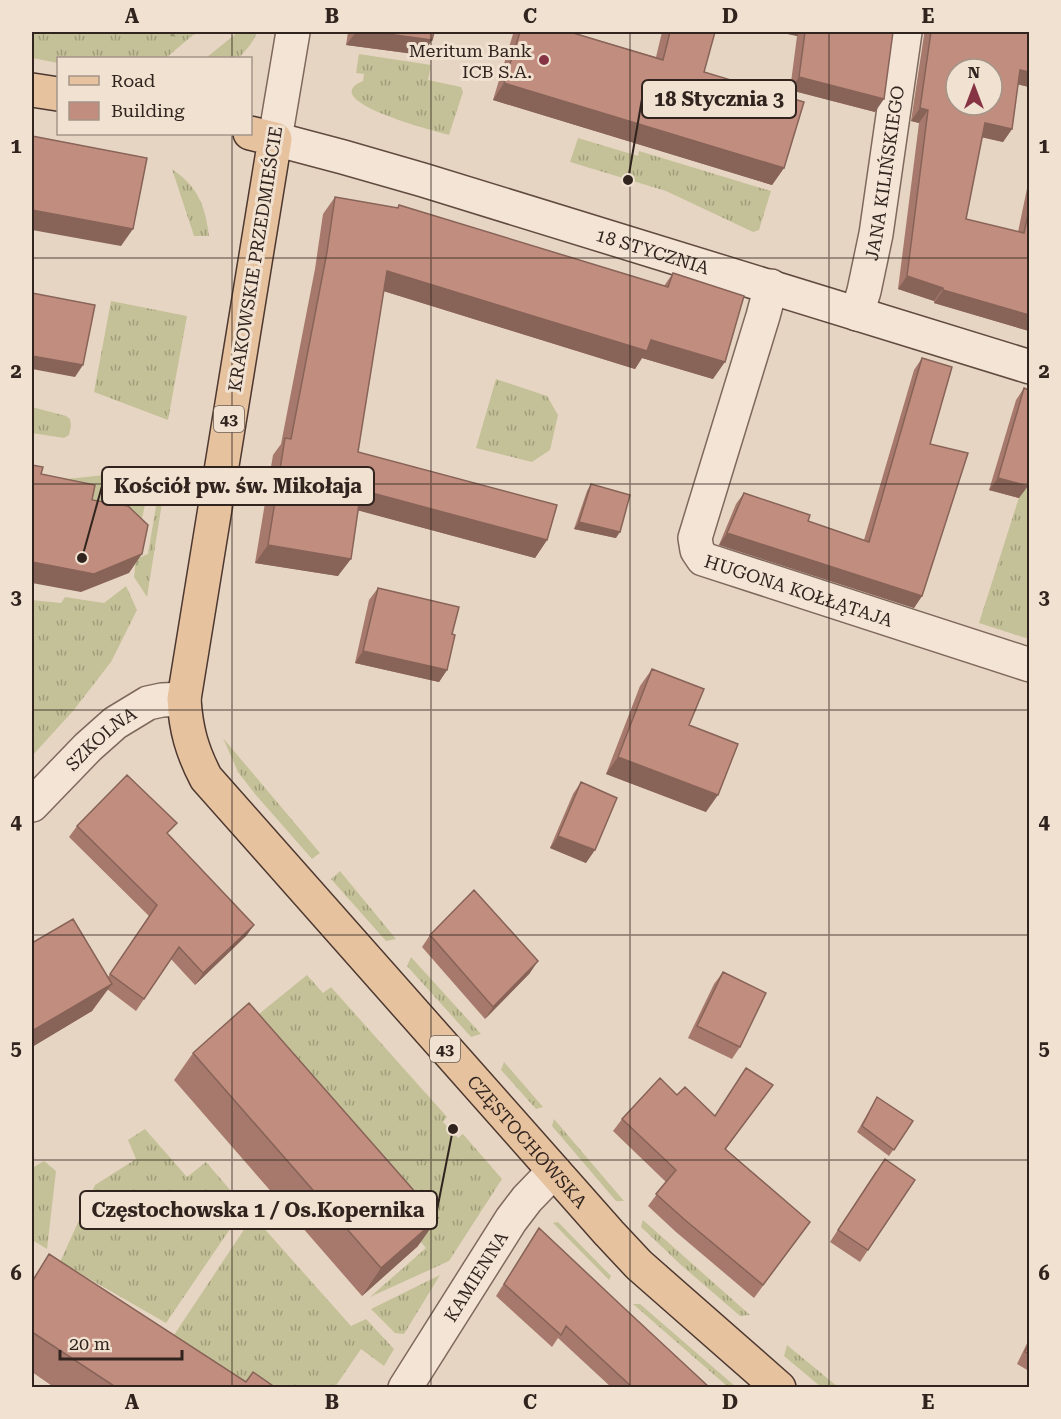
<svg xmlns="http://www.w3.org/2000/svg" width="1061" height="1419" font-family="'Roboto Serif',serif">
<defs>
<pattern id="grass-tufts" width="24" height="20" patternUnits="userSpaceOnUse" patternTransform="scale(1.5)"><rect width="24" height="20" fill="#c4c198"/><path d="M3 7l-1-3M5 7V3M7 7l1-3M15 17l-1-3M17 17v-4M19 17l1-3" fill="none" stroke="#a09d7b"/></pattern>
<pattern id="forest-firs" width="22" height="20" patternUnits="userSpaceOnUse" patternTransform="scale(1.5)"><rect width="22" height="20" fill="#c4c198"/><path d="M5 1l3.5 6h-7zM16 11l3.5 6h-7z" fill="#a09d7b"/></pattern>
</defs>
<rect width="100%" height="100%" fill="#e7d5c3"/>
<path fill="url(#grass-tufts)" d="M32,32h169l-8,3 -27,23h-108v5l-26,-5z
M238,32h19c-3,10 -11,18 -18,26h-33z
M359,54l72,11 -3,15 33,7 2,5 -14,43c-10,-3 -135,-34 -86,-54l1,-7 -8,-1z
M578,138l60,18 1,-5 132,40 -12,39 -6,2 -87,-41 -96,-29z
M172,169c26,18 33,36 37,67h-15z
M111,301l76,15 -19,104 -74,-28z
M496,379l51,17 11,19 -8,35 -18,12 -56,-14z
M32,407l34,9 4,3 1,7 -2,9 -5,3 -32,-5z
M1028,469h1v170l-50,-16z
M153,470l-16,70 -90,-59z
M162,470l5,2 -20,125 -13,-20 2,-18 12,-5z
M126,586l11,24 -26,52 -38,49 -41,45v-156l29,3 4,-6 39,6z
M223,738l97,115 -8,6 -57,-65 -17,-22z
M340,871l56,68 -10,2 -55,-62z
M411,957l70,77 -10,3 -64,-71z
M307,975l16,18 8,-6 116,130 -4,5 15,16 5,-4 39,45 -53,82 -79,36 56,-49 -188,-217z
M504,1062l39,45 -7,2 -35,-39z
M554,1119l70,82h-8l-64,-75z
M145,1129l42,48 19,-15 39,45 -79,116 -106,-61 35,-77 41,-26 -8,-19z
M44,1161l12,10 -9,78 -15,-9v-72z
M253,1216l98,110 15,-7 28,30 -10,17 -23,-17 -26,38h-81l-80,-52z
M643,1220l107,95 -10,1 -60,-52 -39,-37z
M558,1222l53,54 -2,4 -56,-57z
M440,1275l-36,59 -9,-1 -24,-24z
M633,1304h7l96,83h-8z
M787,1345l51,42h-17l-37,-31z"/>
<path fill="url(#forest-firs)" d="M139,32h57l2,1 -21,4z"/>
<g fill="none" stroke-linecap="round" stroke-linejoin="round">
<defs>
<g id="street">
<path d="M275,139l18,-107"/>
<path id="s1" d="M771,286l-8,30 -68,222 2,12 6,9 327,106"/>
<path id="s2" d="M857,314l7,-23 12,-57 29,-202"/>
<path id="s3" d="M32,805l56,-58 27,-24 33,-20 14,-3 22,-1"/>
<path id="s4" d="M405,1388l106,-168 16,-21 27,-28"/>
</g>
<g id="secondary">
<path id="s5" d="M275,139l68,18 80,23 607,187"/>
</g>
<g id="primary">
<path d="M32,90l26,4"/>
<path id="s6" d="M250,133l25,6 -91,560c2,31 8,52 22,79l403,455 30,32 140,123"/>
</g>
</defs>
<use href="#street" stroke="#7f685c" stroke-width="36"/>
<use href="#secondary" stroke="#614a3f" stroke-width="36"/>
<use href="#primary" stroke="#4d3830" stroke-width="36"/>
<use href="#street" stroke="#f3e4d5" stroke-width="33"/>
<use href="#secondary" stroke="#f3e4d5" stroke-width="33"/>
<use href="#primary" stroke="#e6c29f" stroke-width="33"/>
</g>
<path fill="#a6796c" d="M348,32h86l-2,8 -10,15 -76,-10z
M515,32h55l86,25 6,-25h53l-11,40 80,96 -12,17 -279,-85 20,-66z
M779,32h114l-18,80 -85,-22 7,-54z
M923,32h106v55l-11,-3 -6,45 -9,13 -21,-5 -16,82 52,13 11,-53v152l-95,-28v-2l-36,-12 21,-166 -8,-2 13,-86z
M335,197l62,11 2,-3 265,81 9,-13 40,106 -71,-21 -7,11 -252,-78 -25,161 189,88 -12,18 -177,-48 -20,66 -83,-13 18,-108 8,-11 34,-175 8,-55z
M922,358l8,86 -8,152 -8,12 -195,-63 17,-41 8,-11 64,28 56,19 50,-170z
M1024,388l-5,110 -30,-8 27,-90z
M591,484l25,54 -42,-9 13,-38z
M378,588l74,46 -5,36 -8,12 -84,-19 14,-63z
M652,669l37,56 17,87 -100,-38 34,-88z
M581,782l5,81 -36,-15 23,-54z
M77,826l92,9 85,90 -8,11 -51,49 -24,-26 -35,52 -29,-22 -15,22 -60,36v-104l76,34 41,-61 -80,-79z
M430,935l100,38 -45,46 -63,-72z
M723,972l17,75 -8,12 -44,-21 26,-54z
M193,1053l225,193 -56,50 -188,-216z
M746,1068l18,29 -38,52 84,73 -56,76 -78,-66 -28,-26 18,-24 -53,-51 9,-12 55,-24 38,21z
M877,1097l36,24 -24,35 -32,-24z
M876,1171l-8,79 -8,12 -30,-20z
M539,1228l85,80 86,80h-98l-54,-50 -6,9 -56,-51z
M49,1254l197,128 30,6h-221l-23,-16v-92z
M1029,1339v32l-12,-7z"/>
<path fill="#876358" d="M356,32h17l59,8 -10,15 -76,-10z
M779,32h21l-3,4z
M1020,70l9,2v15l-18,-4z
M799,77l85,22 -9,13 -85,-22z
M504,83l280,85 -12,17 -279,-85z
M920,108l8,2 -9,13 -8,-2z
M985,123l27,6 -9,13 -27,-6z
M32,210l101,19 -12,17 -89,-16z
M387,271l264,69 74,22 -12,17 -71,-21 -7,11 -261,-81z
M907,276l36,12 -9,13 -36,-12z
M943,290l86,25v16l-95,-28z
M32,356l51,9 -8,12 -43,-8z
M998,478l30,8 -9,12 -30,-8z
M361,490l186,50 -12,18 -186,-50z
M579,522l41,10 -4,6 -42,-9z
M727,533l195,63 -8,12 -195,-63z
M268,545l83,14 -13,17 -83,-13z
M142,554l-13,19 -48,19 -49,-9v-21z
M363,651l84,19 -8,12 -84,-19z
M618,757l100,38 -12,17 -100,-38z
M558,836l37,14 -9,13 -36,-15z
M254,925l-8,11 -51,49 8,-12z
M538,961l-8,12 -45,46 8,-12z
M112,984l-20,27 -60,36v-16z
M438,1218l-20,28 -56,50 19,-28z"/>
<path fill="#c18d7e" stroke="#876358" stroke-width="1.5" fill-rule="evenodd" d="M373,32h61l-2,8z
M520,32h50l93,28 7,-28h45l-11,40 100,30 -20,66 -280,-85z
M805,32h88l-9,67 -85,-22z
M931,32h98v40l-9,-2 -8,59 -27,-6 -19,96 58,14 5,-24v106l-86,-25v-2l-36,-12 21,-166 -8,-2zM956,69h36v36h-36z
M32,136l115,22 -14,71 -101,-19z
M335,197l63,11 1,-3 269,82 5,-14 71,23 -19,66 -74,-22 -4,11 -260,-80 -29,181 199,53 -10,35 -186,-50 -10,69 -83,-14 17,-107 6,1 36,-187z
M32,293l63,12 -12,60 -51,-9z
M922,358l30,9 -22,77 38,9 -46,143 -195,-63 17,-40 66,22 -2,6 61,21z
M1024,388l5,2v90l-1,6 -30,-8z
M32,465l11,2 -2,7 54,11 -3,15 36,6 20,19 -6,29 -48,20 -62,-12z
M591,484l39,11 -10,37 -41,-10z
M378,588l81,19 -7,27 3,1 -8,35 -84,-19z
M652,669l52,20 -15,36 49,19 -20,51 -100,-38z
M127,775l50,48 -10,10 87,92 -51,48 -24,-26 -35,52 -34,-25 47,-69 -80,-79z
M581,782l36,16 -22,52 -37,-14z
M474,890l64,71 -45,46 -63,-72z
M73,919l39,65 -80,47v-88z
M723,972l43,21 -26,54 -43,-21z
M249,1003l189,215 -57,50 -188,-215z
M746,1068l27,17 -48,64 85,73 -47,63 -78,-65 -29,-26 20,-24 -54,-51 38,-41 17,17 8,-8 30,29z
M877,1097l36,24 -19,29 -32,-24z
M885,1159l30,21 -47,70 -30,-20z
M539,1228l85,80 86,80h-77l-67,-62 -5,9 -57,-51z
M49,1254l197,128 7,-10 23,16h-159l-85,-56v-50z
M1029,1344v10l-4,-2z"/>
<path fill="none" stroke="#31241e" stroke-width="1.5" stroke-opacity="0.55" d="M232,32v26M431,32v1356M630,32v1356M829,32v1356M232,134v1254M32,258h998M32,484h998M32,710h998M32,935h998M32,1160h998"/>
<circle fill="#863444" stroke="#f0e1d1" stroke-width="2" cx="544" cy="60" r="6"/>
<g text-anchor="middle" dominant-baseline="central" stroke-width="6" stroke-linejoin="round" paint-order="stroke">
<g fill="#f0e1d1" stroke="#6a5d54" stroke-width="1.5">
<rect x="214" y="406" width="30" height="26" rx="4.5"/>
<rect x="430" y="1036" width="30" height="26" rx="4.5"/>
</g>
<g font-size="16" font-weight="bold" fill="#31241e">
<text x="229" y="419">43</text>
<text x="445" y="1049">43</text>
</g>
<g font-size="18" fill="#31241e" stroke="#f0e1d1" text-anchor="end">
<text x="532" y="50">Meritum Bank<tspan x="532" dy="21">ICB S.A.</tspan></text>
</g>
<g font-size="18" fill="#31241e" stroke="#f0e1d1">
<text stroke="none"><textPath href="#s2" startOffset="144">JANA KILIŃSKIEGO</textPath></text>
<text stroke="none"><textPath href="#s5" startOffset="394">18 STYCZNIA</textPath></text>
<text transform="translate(255 259) rotate(-81)">KRAKOWSKIE PRZEDMIEŚCIE</text>
<text stroke="none"><textPath href="#s1" startOffset="387">HUGONA KOŁŁĄTAJA</textPath></text>
<text stroke="none"><textPath href="#s3" startOffset="96">SZKOLNA</textPath></text>
<text stroke="none"><textPath href="#s6" startOffset="1161">CZĘSTOCHOWSKA</textPath></text>
<text stroke="none"><textPath href="#s4" startOffset="132">KAMIENNA</textPath></text>
</g>
</g>
<path fill="none" stroke="#31241e" stroke-width="2" d="M628 180L642 99M82 558L102 486M453 1129L437 1210"/>
<g fill="#31241e" stroke="#f0e1d1" stroke-width="2">
<circle cx="628" cy="180" r="6"/>
<circle cx="82" cy="558" r="6"/>
<circle cx="453" cy="1129" r="6"/>
</g>
<g fill="#f0e1d1" stroke="#31241e" stroke-width="2">
<rect x="642" y="80" width="154" height="38" rx="6"/>
<rect x="102" y="467" width="272" height="38" rx="6"/>
<rect x="80" y="1191" width="357" height="38" rx="6"/>
</g>
<g font-size="20" text-anchor="middle" font-weight="bold" fill="#31241e">
<text x="719" y="106">18 Stycznia 3</text>
<text x="238" y="493">Kościół pw. św. Mikołaja</text>
<text x="258" y="1217">Częstochowska 1 / Os.Kopernika</text>
</g>
<rect width="1061" height="1419" fill="none" stroke="#f0e1d1" stroke-width="66"/>
<rect x="57" y="57" width="195" height="78" fill="#f0e1d1" stroke="#a49589" stroke-width="1.5"/>
<rect x="69" y="76" width="30" height="9" fill="#e6c29f" stroke="#a49589" stroke-width="1.5"/>
<text x="111" y="87" font-size="18" fill="#31241e">Road</text>
<rect x="69" y="102" width="30" height="18" fill="#c18d7e" stroke="#a49589" stroke-width="1.5"/>
<text x="111" y="117" font-size="18" fill="#31241e">Building</text>
<g transform="translate(974 87)"><circle r="28" fill="#f0e1d1" stroke="#a49589" stroke-width="1.5"/>
<path d="M0-4.5L10 22L0 15L-10 22Z" fill="#863444"/>
<text y="-9" font-size="16" font-weight="bold" text-anchor="middle" fill="#31241e">N</text>
</g>
<path d="M60 1350v9h122v-9" fill="none" stroke="#31241e" stroke-width="3"/>
<text x="69" y="1350" font-size="18" fill="#31241e" stroke="#f0e1d1" stroke-width="4.5" paint-order="stroke">20 m</text>
<rect x="33" y="33" width="995" height="1353" fill="none" stroke="#31241e" stroke-width="2"/>
<g font-size="20" text-anchor="middle" font-weight="bold" fill="#31241e">
<text x="132" y="23">A</text>
<text x="332" y="23">B</text>
<text x="530" y="23">C</text>
<text x="730" y="23">D</text>
<text x="928" y="23">E</text>
<text x="16" y="153">1</text>
<text x="1044" y="153">1</text>
<text x="16" y="378">2</text>
<text x="1044" y="378">2</text>
<text x="16" y="604">3</text>
<text x="1044" y="604">3</text>
<text x="16" y="829">4</text>
<text x="1044" y="829">4</text>
<text x="16" y="1055">5</text>
<text x="1044" y="1055">5</text>
<text x="16" y="1280">6</text>
<text x="1044" y="1280">6</text>
<text x="132" y="1409">A</text>
<text x="332" y="1409">B</text>
<text x="530" y="1409">C</text>
<text x="730" y="1409">D</text>
<text x="928" y="1409">E</text>
</g>
</svg>
